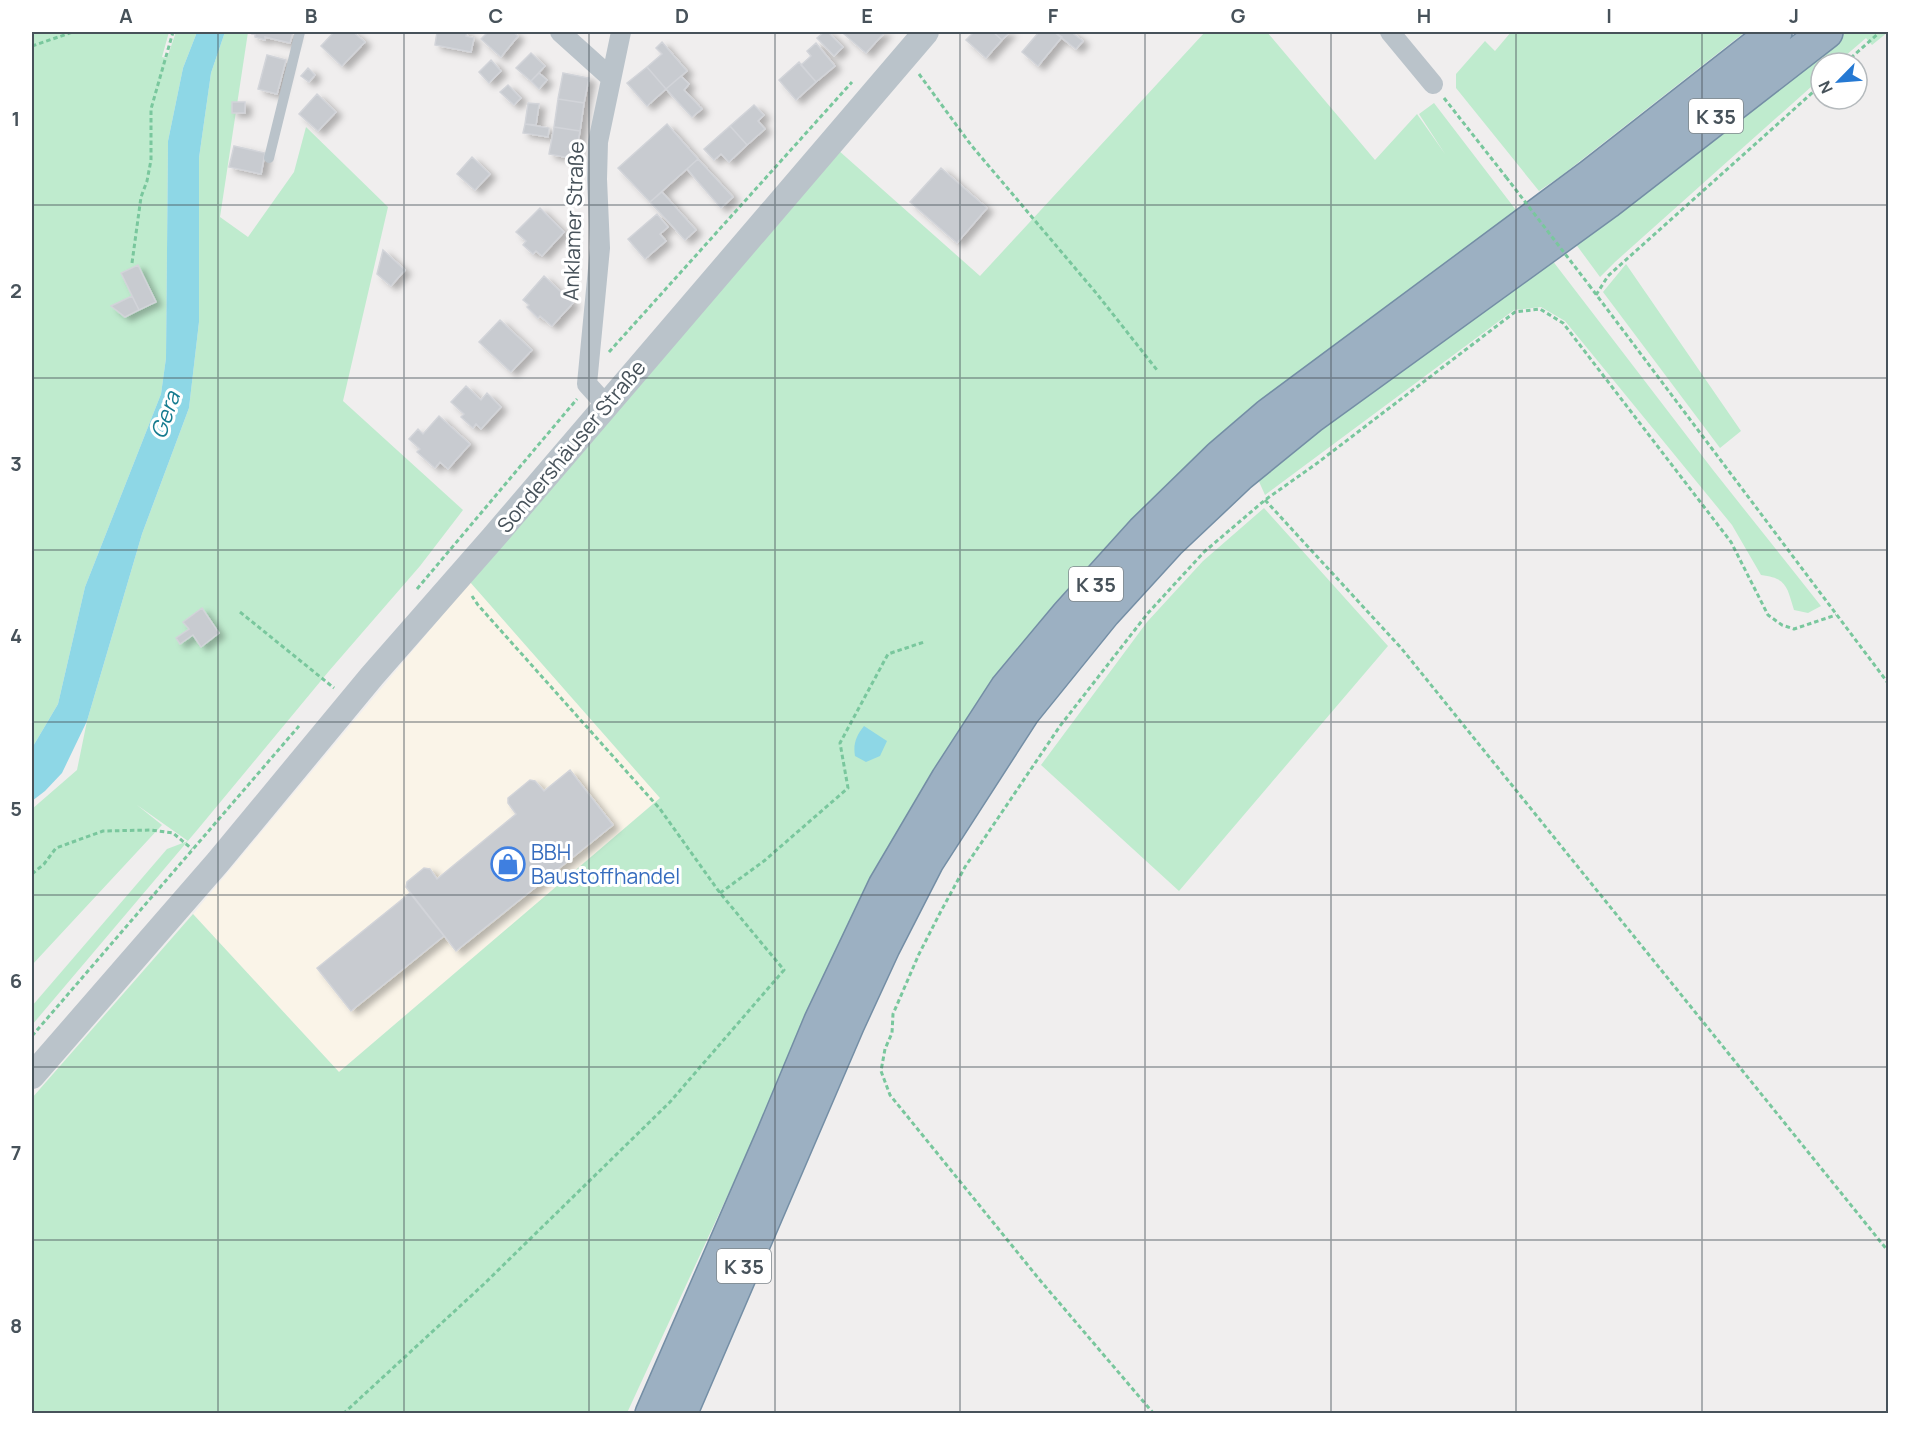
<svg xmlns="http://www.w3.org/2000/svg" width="1920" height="1445" font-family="Manrope,sans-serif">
<defs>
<filter id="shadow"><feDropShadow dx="6" dy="4" stdDeviation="3" flood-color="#0004"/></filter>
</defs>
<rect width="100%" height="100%" fill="#f0eeee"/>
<path fill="#faf4e8" d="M470,582l190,216 -321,274 -146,-158z"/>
<path fill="#bfebce" d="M32,32h137l-7,25 5,1 9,-26h21l-14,36 -15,73 -2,217 -5,36 -76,193 -27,117 -26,44z
M225,32h23l-28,185 28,20 46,-65 12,-45 82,80 -45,194 120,109 -43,56 -91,105 -131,158 -166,196v-19l135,-157 21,-8 -51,-36 25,20 -130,140v-156l45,-39 10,-49 55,-187 47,-126 10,-86v-164l12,-85z
M1205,32h62l108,128 42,-46 28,40 -26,-40 15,-11 85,111 -394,318 -111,121 -80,120 -179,363 -128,277 -595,1v-316l161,-184 146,158 321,-274 -190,-216 368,-432 142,126z
M1511,32h234l-184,144 -22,15 -83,-103v-14l29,-33 10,10z
M1847,32h41l-16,13 -6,-7 -29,25h-16v15l-206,184 -15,15 -25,-34z
M1552,260l161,210 108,136 -13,7 -14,-3c-7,-23 -7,-32 -33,-35l-29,-50 -167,-204 -24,-14 -27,3 -249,185 -8,-18 50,-40z
M1626,264l115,167 -21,17 -117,-156z
M1264,508l124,138 -209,245 -138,-126 106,-143 56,-61z"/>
<path fill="#8ed7e6" d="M197,32h28l-14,41 -12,85v164l-10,86 -47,126 -55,187 -25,52 -17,18 -13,10v-53l26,-44 27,-117 76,-193 5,-36 2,-217 15,-73z
M864,726l23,15 -7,15 -14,6 -11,-6c-2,-12 1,-20 9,-30z"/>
<path fill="#c8cbd0" stroke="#d2d4d9" stroke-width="1.5" filter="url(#shadow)" d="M252,32h41l-3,11 -25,-6v3l-10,-3v-3h-3z
M334,32h19l12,10 -23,24 -21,-20z
M437,32h30l-1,4 8,2 -3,14 -36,-7z
M488,32h25l5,4 -17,21 -20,-18z
M824,32h4l15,15 -9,9 -17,-18z
M846,32h39l-19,21 -22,-19z
M974,32h19l9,8 -16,18 -20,-18z
M993,32h17l-8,8z
M1039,32h15l8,5 -24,29 -16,-14z
M1054,32h17l12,9 -7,8z
M662,42l25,29 -21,18 -19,-22 15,-13 -6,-6z
M816,43l19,23 -19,16 -15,-17 10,-9 -4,-5z
M531,53l14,13 -14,15 -15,-13z
M267,55l19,5 -9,34 -19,-5z
M491,60l10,11 -12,12 -10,-11z
M799,62l17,20 -20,18 -17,-20z
M647,67l19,22 -19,17 -20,-23z
M308,68l7,7 -6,7 -8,-6z
M539,73l8,7 -8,9 -8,-8z
M563,73l26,5 -5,25 -26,-4z
M681,76l8,8 -5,6 18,19 -10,8 -26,-28z
M508,85l13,13 -7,7 -14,-13z
M317,94l19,18 -18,19 -19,-17z
M558,99l26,4 -4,28 -26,-4z
M232,102h13v11h-13z
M528,103l11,1 -3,21 -11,-1z
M754,105l10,10 -6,6 7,8 -18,16 -17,-19z
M525,124l24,4 -1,9 -25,-4z
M667,124l31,35 -48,43 -32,-34z
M730,126l17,19 -18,17 -8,-8 -7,6 -10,-11z
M554,127l26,4 -5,28 -26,-5z
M234,146l31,7 -4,21 -32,-7z
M472,157l18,17 -15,16 -18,-16z
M698,159l35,38 -12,11 -34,-39z
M941,168l46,40 -30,35 -47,-41z
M662,192l34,38 -11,10 -35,-38z
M540,208l24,24 -22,24 -6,-5 -3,3 -10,-9 3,-4 -10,-9z
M657,214l11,13 -8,7 6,7 -21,18 -17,-20z
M383,250l22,20 -14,16 -14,-12z
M138,265l18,37 -17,8 -18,-37z
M544,276l29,27 -21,23 -12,-10 -2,2 -11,-11 2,-2 -6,-5z
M132,296l7,14 -14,7 -14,-11z
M500,320l32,30 -21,22 -32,-30z
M466,386l15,14 6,-7 14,14 -20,22 -5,-5 -3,4 -12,-11 3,-3 -13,-12z
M439,416l31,28 -22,25 -8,-7 -5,6 -18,-16 3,-3 -11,-10 9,-10 5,5z
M202,608l17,25 -18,14 -8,-12 -13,9 -4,-6 13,-9 -6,-7z
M570,770l43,55 -157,126 -50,-64 1,-5 17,-14 6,1 7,10 79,-65 -8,-11v-5l22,-18 5,1 9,10z
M410,893l34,43 -93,75 -34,-43z"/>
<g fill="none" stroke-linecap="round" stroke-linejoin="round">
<defs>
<path id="trunk" d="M652,1414l121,-278 48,-115 64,-135 63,-107 59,-91 61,-73 75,-83 77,-75 49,-42 322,-239 184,-144
M680,1414l168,-391 35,-76 44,-86 96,-149 81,-100 64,-70 72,-68 70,-57 297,-215 219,-170"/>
</defs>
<use href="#trunk" stroke="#748ea5" stroke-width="36"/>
<path stroke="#79c79d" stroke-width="3" stroke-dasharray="4.5 3" stroke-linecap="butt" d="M32,46l41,-14
M1845,63l35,-31
M919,74l52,71 126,149 60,76
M1444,98l62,79
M132,263l9,-66 6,-16 4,-21v-51l22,-77
M1589,285l299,398
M1596,295l12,-19 213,-191
M609,352l243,-270
M1265,500l137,149 486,602
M417,589l160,-190
M240,612l94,76
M32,874l12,-10 12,-16 47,-17 48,-1 22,3 19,16
M720,893l44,-32 84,-73 -8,-45 48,-89 36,-12
M32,1036l267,-310
M343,1414l141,-130 186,-182 114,-132 -64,-77 -60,-84 -182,-204 -6,-9
M1154,1414l-115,-135 -149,-184 -9,-24 4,-22 7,-16 1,-19 26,-60 21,-41 25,-46 95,-141 88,-113 56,-61 61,-52 51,-36 199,-152 25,-3 23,14 168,219 37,73 14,10 12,4 42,-14"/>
<path stroke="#bac3ca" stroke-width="10" d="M269,158l31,-126"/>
<path stroke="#bac3ca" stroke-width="20" d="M560,32l50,45
M1390,32l43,52
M606,405l-19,-21 13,-136 -3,-69 1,-37 23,-110"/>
<path stroke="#bac3ca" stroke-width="26" d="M32,1076l186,-214 154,-186 121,-138 433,-506"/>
<use href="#trunk" stroke="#9cb0c2" stroke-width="33"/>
<path stroke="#79c79d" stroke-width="3" stroke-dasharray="4.5 3" stroke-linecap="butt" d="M1506,177l83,108"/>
</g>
<path fill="none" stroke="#47525a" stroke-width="1.5" stroke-opacity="0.55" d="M218,32v1382M404,32v1382M589,32v1382M775,32v1382M960,32v1382M1145,32v1382M1331,32v1382M1516,32v1382M1702,32v1382M32,205h1856M32,378h1856M32,550h1856M32,722h1856M32,895h1856M32,1067h1856M32,1240h1856"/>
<defs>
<symbol id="shop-ring" viewBox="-11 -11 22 22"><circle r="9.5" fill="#fff" stroke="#3f7fe0" stroke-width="1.5"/><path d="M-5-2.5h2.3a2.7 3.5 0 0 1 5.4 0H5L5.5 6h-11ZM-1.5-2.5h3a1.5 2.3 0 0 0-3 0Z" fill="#3f7fe0"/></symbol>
</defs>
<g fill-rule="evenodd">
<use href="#shop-ring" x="489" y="845" width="38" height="38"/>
</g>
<g text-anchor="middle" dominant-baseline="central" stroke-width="6" stroke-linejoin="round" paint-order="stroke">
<g fill="#fff" stroke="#7e868c" stroke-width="1.5">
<rect x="1689" y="99" width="54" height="34" rx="4.5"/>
<rect x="1069" y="567" width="54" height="34" rx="4.5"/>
<rect x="717" y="1249" width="54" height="34" rx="4.5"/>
</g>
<g font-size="20" font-weight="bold" fill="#47525a">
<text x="1716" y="116">K 35</text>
<text x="1096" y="584">K 35</text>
<text x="744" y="1266">K 35</text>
</g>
<g font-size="21" fill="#47525a" stroke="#fff">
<text transform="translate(573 221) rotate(-88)">Anklamer Straße</text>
<text transform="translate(571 446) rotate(-50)">Sondershäuser Straße</text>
</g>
<g font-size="21" fill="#366cbe" stroke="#fff" text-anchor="start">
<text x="531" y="852">BBH<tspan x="531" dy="24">Baustoffhandel</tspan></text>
</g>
<g font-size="22" font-style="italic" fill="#167c90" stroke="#fff">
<text transform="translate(165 415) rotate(-71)">Gera</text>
</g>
</g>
<rect width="1920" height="1445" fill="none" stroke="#ffffff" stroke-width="66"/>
<g transform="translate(1839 81) rotate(245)"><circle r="28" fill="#ffffff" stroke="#b5babd" stroke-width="1.5"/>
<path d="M0-4.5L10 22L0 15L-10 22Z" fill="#2579d3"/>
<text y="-9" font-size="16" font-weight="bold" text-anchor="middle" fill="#47525a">N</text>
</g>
<rect x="33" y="33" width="1854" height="1379" fill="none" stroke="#47525a" stroke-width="2"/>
<g font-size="20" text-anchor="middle" font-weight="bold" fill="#47525a">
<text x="126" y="23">A</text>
<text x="311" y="23">B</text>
<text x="496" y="23">C</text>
<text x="682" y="23">D</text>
<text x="867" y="23">E</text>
<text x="1053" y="23">F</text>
<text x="1238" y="23">G</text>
<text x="1424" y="23">H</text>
<text x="1609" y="23">I</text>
<text x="1794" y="23">J</text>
<text x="16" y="126">1</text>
<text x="16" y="298">2</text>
<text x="16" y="471">3</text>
<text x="16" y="643">4</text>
<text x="16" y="816">5</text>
<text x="16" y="988">6</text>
<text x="16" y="1160">7</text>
<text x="16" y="1333">8</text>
</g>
</svg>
